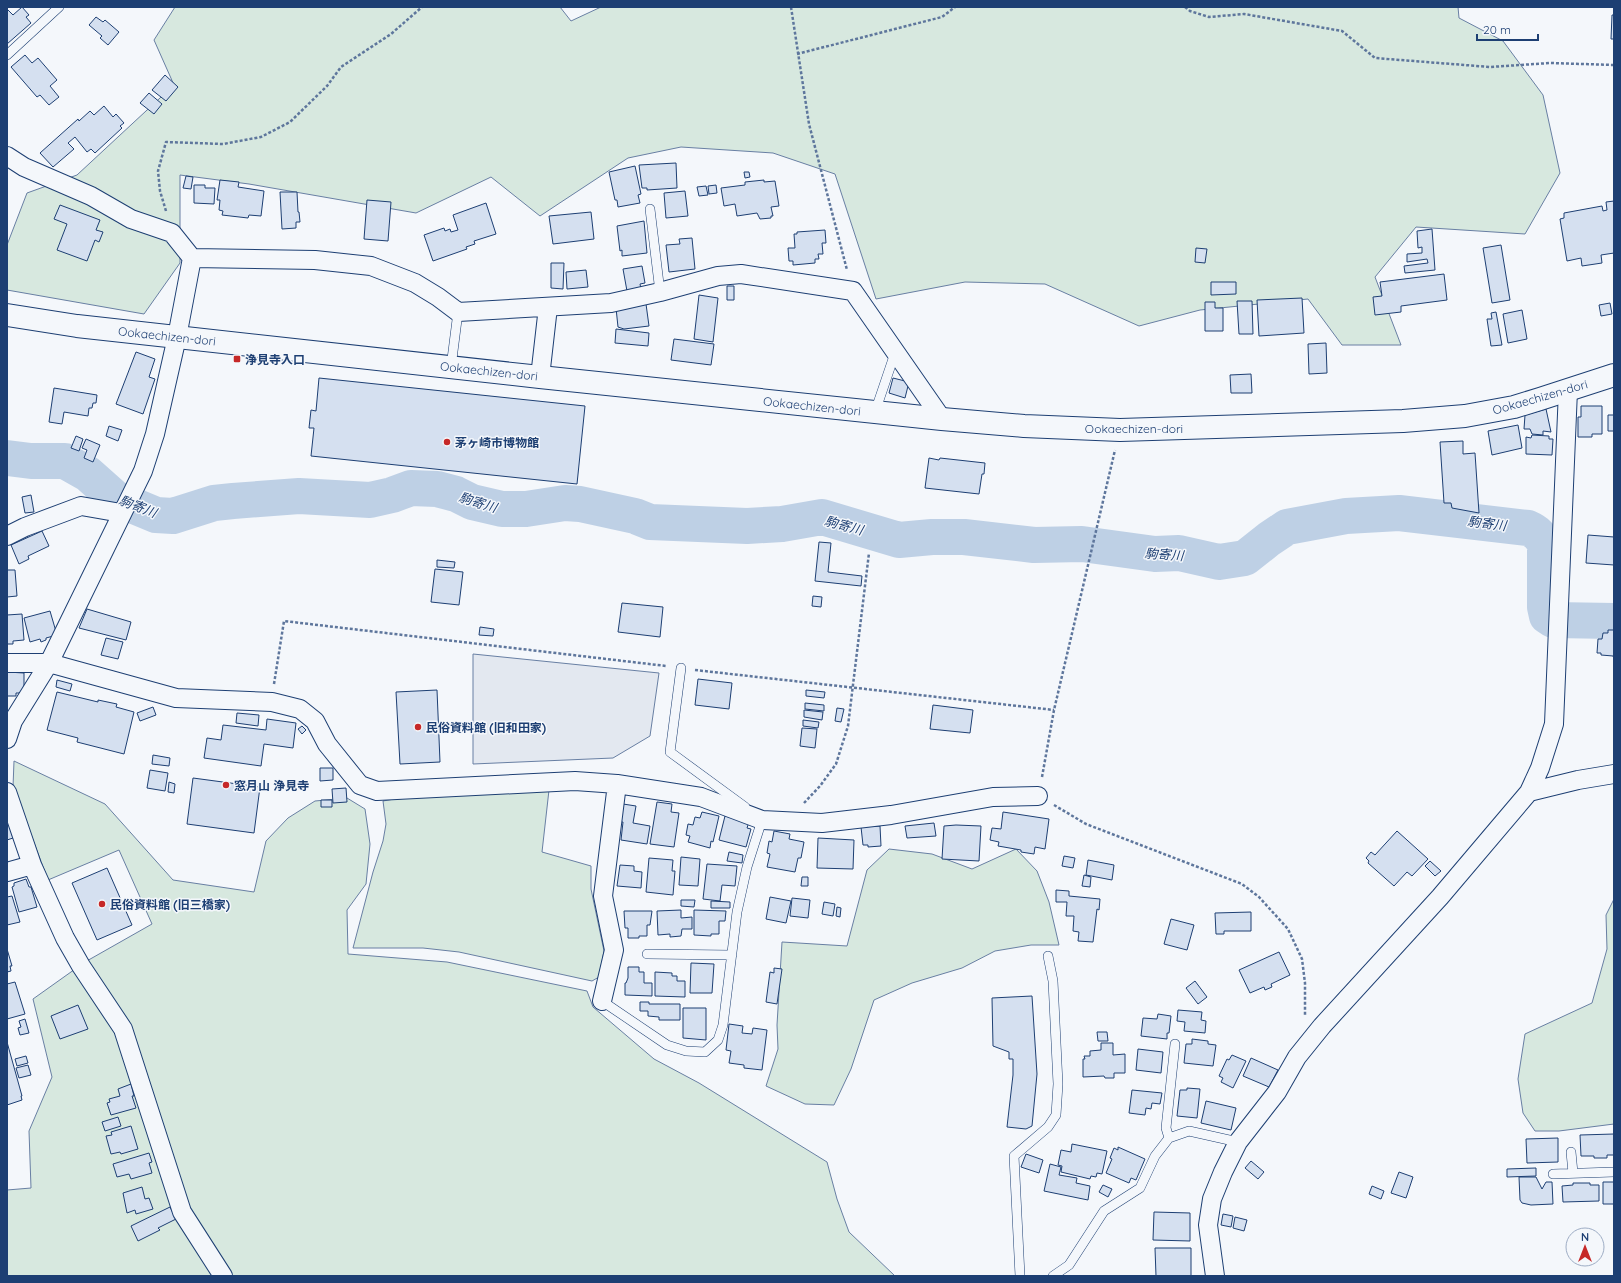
<svg xmlns="http://www.w3.org/2000/svg" width="1621" height="1283" font-family="Quicksand,'Noto Sans JP',sans-serif">
<rect width="100%" height="100%" fill="#f4f7fb"/>
<path fill="#d7e8df" stroke="#687fa3" d="M175,7h385l11,14 30,-14h857l1,11 44,23 40,54 17,78 -35,61 -109,-7 -41,50 26,68h-59l-34,-46 -108,11 -61,16 -94,-42 -80,-2 -89,17 -41,-125 -62,-21 -92,-6 -53,11 -88,58 -49,-39 -75,36 -167,-29 -69,-9v88l-36,51 -137,-24v-45l20,-52 50,-18 97,-90 -20,-45z
M14,761l91,43 68,76 81,12 12,-51 22,-23 27,-17 32,-3 18,11 5,35 -4,40 -19,26 1,44 99,8 140,29 6,16 61,52 45,24 128,79 10,37 12,33 46,44h-888v-86l24,-2 -2,-57 23,-54 -19,-78 52,-37 67,-38 -33,-74 -71,30 -35,-93z
M549,790l-7,62 49,14v23l13,62 -5,26 -7,4 -133,-29 -36,-4h-70l20,-76 10,-31 3,-17 -3,-23 11,-2z
M889,849l43,5 40,15 44,-20 21,22 12,31 10,43h-28l-36,6 -33,17 -50,15 -38,17 -23,69 -17,36 -29,-1 -39,-18 12,-37 -1,-24 5,-83 65,4 20,-76z
M1614,899v225l-55,7h-24l-12,-18 -5,-34 7,-45 67,-31 15,-54 -1,-34z"/>
<path fill="#e3e8f0" stroke="#687fa3" d="M473,654l186,19 -9,63 -37,22 -140,6z"/>
<g fill="none" stroke-linecap="round" stroke-linejoin="round">
<path stroke="#bed0e5" stroke-width="36" d="M7,458l24,3h34l23,13 27,24 41,17 17,1 41,-13 19,-2 66,-5 71,4 22,-5 19,-7 26,1 19,5 16,8 30,7h24l39,-6 15,1 55,12 15,6 97,4 35,-2 40,-7 77,23 33,-3h32l70,8 48,-1 73,10 24,-1 40,9 26,-4 24,-19 18,-12 59,-11 53,-3 129,15c9,4 13,8 17,17v62l2,9 6,4 61,1"/>
</g>
<path fill="#d5e0f0" stroke="#1d3f73" d="M22,7l7,8 -3,2 5,6 -24,21v-35l6,6z
M1612,15h2v24h-3z
M96,17l7,5 2,-2 14,12 -11,13 -8,-7 2,-2 -13,-11z
M25,55l7,8 6,-5 19,22 -7,6 9,11 -10,8 -9,-10 -3,2 -26,-30z
M165,75l13,12 -12,14 -14,-11z
M149,93l13,11 -8,10 -14,-11z
M104,106l9,11 3,-3 8,9 -4,3 2,2 -27,25 -4,-4 -4,3 -12,-15 -7,6 6,6 -21,18 -13,-14 38,-34 1,2 11,-10 4,4z
M676,163l1,25 -30,2v-2h-5l-3,-23z
M635,166l6,28 -3,1 2,8 -22,4 -1,-7h-2l-6,-28z
M744,172h5l1,5 -5,1z
M186,176l7,1 -2,12 -8,-1z
M220,180l19,2 -1,5 26,4 -3,25 -12,-1 -1,3 -26,-3 1,-4 -4,-1 1,-10h-3z
M764,180v2l11,-1 4,25 -8,1 2,9h-2v2l-11,1 -3,-6 -20,3 -2,-12 -11,2 -3,-18 24,-3v-3z
M194,185h11v3h10l-1,16 -20,-1z
M716,185l1,8 -8,1 -1,-8z
M706,186l2,9 -9,1 -2,-9z
M685,191l3,25 -22,2 -2,-25z
M280,192h17l1,20h1l1,10h-4v6l-14,1z
M367,200l24,2 -3,39 -24,-2z
M1614,201v52l-13,2 1,8 -20,3 -1,-8 -14,3 -7,-42 4,-1v-5l38,-7 1,5 4,-1 -1,-8z
M486,203l10,31 -22,7 1,3 -9,3 1,2 -34,12 -9,-26 20,-7 1,3 5,-2 1,3 7,-2 -5,-15z
M60,205l40,15 -4,10 7,2 -4,10 -4,-2 -8,21 -30,-11 10,-26 -13,-5z
M591,212l3,27 -41,5 -4,-28z
M644,221l3,32 -25,3v-6l-2,1 -3,-25z
M1432,229l3,41 -30,3 -1,-7 24,-3 -1,-4 -20,3v-8l15,-1v-6l-4,1 -1,-17z
M825,230l1,13h-4l1,11h-5l1,5h-4v4l-22,2v-4h-4l-1,-13h7l-1,-14h3v-2z
M692,238l3,31 -26,3 -3,-27 14,-1 -1,-5z
M1501,245l9,55 -18,3 -9,-55z
M1196,248l11,1 -2,14 -10,-1z
M551,263h13l-1,26 -12,-1z
M642,266l3,17 -5,1 1,5 -14,2 -4,-22z
M586,270l2,17 -21,2 -1,-17z
M1444,274l3,26 -46,6v6l-26,3 -2,-18 9,-1 -2,-14z
M1211,282h25v12l-25,1z
M727,286h7v14h-7z
M699,295l19,3 -5,44 -19,-3z
M1302,298l2,35 -45,3 -2,-36z
M1237,301h15l1,33h-14z
M1205,302h10v6h8v23h-18z
M1610,303l2,11 -11,2 -2,-11z
M646,304l3,22 -25,3 -6,-2 -2,-19z
M1522,310l5,29 -19,4 -5,-29z
M1496,312l6,33 -11,1 -4,-27h5l-1,-6z
M616,329l33,4 -1,13 -33,-3z
M674,339l40,5 -3,21 -40,-5z
M1326,343l1,30 -18,1 -1,-30z
M136,352l19,7 -6,18 6,2 -12,35 -27,-10z
M1251,374l1,19h-21l-1,-18z
M319,378l266,28 -8,78 -266,-28 3,-28h-5l2,-18 5,1z
M893,378l16,4 -4,16 -16,-5z
M54,388l43,7 -1,8h-3l-1,5h-3l-1,8 -24,-4 -2,12 -13,-2z
M1581,406h21v28h-10v3h-14v-20h3z
M1546,409l5,23 -8,-1v4l-11,-1 -2,-5h-6l1,-14z
M1608,415h6v16h-6z
M1518,425l4,23 -30,7 -4,-24z
M109,426l13,4 -4,11 -12,-5z
M1532,435l17,1v3h4l-1,16 -26,-1v-17l5,1z
M76,436l7,3 -4,12 -8,-3z
M86,439l14,6 -7,17 -9,-4 3,-8 -5,-2z
M1463,441v13l12,-1 4,60 -27,-5 -1,-5h-7l-4,-61z
M929,458l10,2 1,-2 45,5 -1,11h-2l-3,20 -54,-6z
M31,495l3,17 -9,1 -3,-16z
M42,531l7,15 -21,10 1,3 -10,5 -8,-19z
M1588,535l26,2v28l-28,-2z
M819,542l12,1 -3,29 34,4 -1,10 -46,-5z
M437,560l18,2 -1,6 -17,-1z
M435,569l28,3 -4,33 -28,-3z
M7,570h8l2,26 -10,1z
M813,596l9,1 -1,10 -9,-1z
M622,603l41,4 -3,30 -42,-5z
M87,609l44,13 -5,18 -47,-12z
M50,611l7,24 -11,3v2l-5,2 -1,-3 -10,3 -6,-24z
M22,614l2,26 -11,1v3h-6v-29z
M480,627l14,2 -1,7 -14,-1z
M1608,630h6v28l-1,-2 -12,-1v-2h-4l1,-14h4l1,-6h5z
M106,638l17,4 -5,17 -17,-4z
M7,672l17,1v20h-8v3h-9z
M698,679l34,4 -3,26 -34,-4z
M57,680l15,4 -2,7 -14,-4z
M437,690l3,72 -40,2 -4,-72z
M806,690l19,2 -1,6 -18,-2z
M57,692l41,10v-2l19,4 -1,3 18,5 -10,42 -47,-12 1,-4 -31,-8z
M805,703l19,2v6l-19,-2z
M933,705l40,5 -3,23 -40,-4z
M153,707l3,8 -16,6 -3,-8z
M837,708l7,1 -3,13 -6,-1z
M804,710l19,2 -1,8 -18,-3z
M237,713l22,2 -1,11 -22,-3z
M267,719l29,4 -3,25 -29,-4 -3,22 -57,-8 3,-20 14,2 2,-15 43,5z
M803,720l16,2 -1,6 -15,-2z
M302,726l4,4 -4,4 -4,-5z
M802,728l15,1 -2,19 -15,-2z
M153,755l17,3 -1,8 -17,-2z
M320,768h13v12l-13,1z
M150,770l18,3 -3,18 -18,-3z
M193,778l67,9 -6,46 -67,-9z
M169,782l6,2 -1,9 -6,-1z
M346,788l1,14 -14,1 -1,-14z
M321,800h11v7h-11z
M657,802l15,2 -1,8 8,1 -5,34 -24,-3z
M623,804l13,2 -3,17 17,3 -3,18 -26,-4 2,-18h-2z
M702,812l17,4 -6,26 -2,-1 -1,7 -22,-6 2,-6 -4,-1 2,-11 5,1 2,-8 5,1z
M1003,812l46,7 -4,30 -10,-2 -1,7 -13,-2v-2l-23,-4 1,-4 -9,-2 2,-12 9,1z
M7,815l6,23 -6,2z
M725,816l24,6 -2,6 4,1 -5,18 -27,-7z
M934,823l2,13 -29,2 -2,-12z
M956,825l25,1 -2,35 -37,-2 2,-33z
M880,826l1,20 -13,1v-2h-5l-2,-18z
M774,831l16,3 -1,5 15,3 -3,16h-3l-3,14 -28,-5 3,-13 -3,-1 2,-12 3,1z
M1397,831l31,28 -16,17 -5,-4 -13,14 -26,-23 1,-2 -3,-3 5,-6 4,3z
M818,838l36,2 -1,29 -36,-1z
M729,852l14,3 -1,8 -15,-2z
M1064,856l11,2 -2,10 -11,-2z
M681,857l19,2 -2,27 -19,-1z
M649,858l24,2 -1,11h3l-2,24 -27,-3z
M1088,860l26,5 -2,15 -26,-5z
M1430,861l11,10 -6,5 -10,-10z
M707,864l30,2 -2,20 -13,-1 -2,16 -17,-2z
M620,865l14,1v5l8,1 -1,16 -24,-2z
M107,868l25,57 -35,15 -25,-57z
M1084,875l7,2 -1,10 -8,-1z
M802,877h6v9h-7z
M26,879l3,8h2l6,20 -18,5 -7,-25 2,-1v-3z
M1056,890l13,1v5l31,3 -1,11 -2,-1 -4,33 -15,-1 1,-9 -6,-1 1,-15h-8l1,-14h-11z
M12,896l8,26 -13,3v-28z
M770,897l21,4 -5,22 -20,-4z
M792,898l18,2 -2,18 -18,-2z
M681,900h14l-1,7 -13,-1z
M711,901l19,1v6h-19z
M824,902l11,2 -2,12 -11,-2z
M837,907l4,1 -1,9 -4,-1z
M681,910v8l11,-1v12h-10l-1,7 -11,1v-3l-12,1 -1,-24z
M694,910l32,1 -1,10h-6v13h-8v2l-17,-1z
M624,911h28l-2,14h-3v11h-8v2h-11v-10h-3z
M1251,912v19h-27v3h-8l-1,-21z
M1171,919l23,6 -7,25 -23,-6z
M7,949l5,17h-2l1,5 -4,1z
M1279,952l11,23 -19,9 1,3 -7,3 -1,-3 -14,6 -11,-23z
M691,963l23,1 -2,29h-22z
M628,967h11v5h5v11h8v13l-27,-1v-12h1l2,-5z
M774,968l8,1 -5,35 -11,-2 4,-30 4,1z
M655,972l17,1v3h5v5h8v16l-30,-1z
M1195,981l12,16 -9,7 -12,-16z
M15,982l10,32 -18,5v-35z
M1032,996l5,78 -5,52 -6,3 -19,-2 6,-52v-16h-4v-7l-16,-6 -1,-48z
M640,1002h9v2h31v16h-21v-3l-11,-1v-5h-8z
M78,1005l10,24 -28,10 -9,-23z
M683,1008h23v32l-23,-2z
M1178,1010l24,2 -1,8 5,1 -1,12 -21,-2 1,-9 -8,-1z
M1158,1014l13,2 -2,17h-2v6l-26,-3 2,-18 14,1z
M25,1019l4,14 -9,2 -2,-7 3,-1 -2,-6z
M729,1024l14,2 -1,7 10,1 1,-6 14,2 -5,40 -18,-2v-3l-15,-2 2,-12 -5,-1z
M1097,1032h10l1,9h-10z
M1192,1039l16,2v3l8,1 -3,21 -29,-3 2,-19h6z
M7,1042l15,54h-1l1,4 -15,5z
M1101,1043h12v12l12,-1v19h-11v5h-9l-1,-2 -21,1v-18h2l-1,-3h6v-5l11,-1z
M1138,1049l25,3 -2,21 -25,-3z
M1232,1055l14,6 -13,27 -12,-6 2,-4 -4,-2 8,-17 2,1z
M26,1056l2,7 -11,3 -2,-7z
M1251,1058l27,12 -9,17 -26,-11z
M28,1065l3,10 -12,3 -3,-10z
M131,1084l3,12h-2l4,12 -25,7 -4,-12 3,-1 -1,-3 11,-3 -2,-7z
M1187,1088l13,1 -3,29 -20,-2 3,-26h7z
M1132,1090l30,3 -2,11 -8,-1 -1,6 -5,-1 -1,7 -16,-2z
M1206,1101l30,7 -5,22 -30,-7z
M118,1117l3,9 -16,5 -3,-9z
M131,1126l7,23 -17,5 -1,-2 -9,2 -5,-18 6,-1 -1,-3z
M1614,1134v21h-7v3h-13v-2h-13l-1,-21z
M1558,1138v24l-31,1 -1,-24z
M1072,1144l35,7 -5,23 -5,-1 -1,4 -5,-1 -1,3 -29,-7 1,-6 -4,-1 3,-15 10,2z
M1118,1147l27,12 -9,21 -5,-2 -2,5 -23,-10 6,-14 -2,-1 4,-10 4,2z
M149,1153l3,9 -3,1 3,10 -21,6 -2,-5 -12,3 -4,-13z
M1026,1154l17,6 -4,13 -18,-6z
M1251,1161l13,11 -6,7 -13,-11z
M1050,1164l11,3 -2,8 18,3 -1,5 14,3 -2,14 -44,-9z
M1536,1168v8l-29,1v-8z
M1399,1172l14,5 -7,21 -15,-5z
M1519,1177h17l6,12 4,-7h6l1,22 -22,1 -9,-2 -2,-3z
M1603,1182h11v22h-11z
M1573,1183h17v2h9v16l-36,1 -1,-16 11,-1z
M1103,1185l9,4 -4,8 -9,-5z
M1372,1186l12,5 -3,8 -12,-5z
M142,1187l3,12 4,-1 4,11 -17,5 -1,-4 -8,3 -4,-20z
M170,1207l6,12 -18,9 2,2 -22,11 -7,-15z
M1154,1212l36,1v28l-37,-1z
M1223,1214l10,2 -2,11 -10,-2z
M1235,1217l12,3 -3,11 -11,-3z
M1155,1248h36v28h-35z"/>
<g fill="none" stroke-linecap="round" stroke-linejoin="round">
<defs>
<path id="lane" d="M7,55l52,-48
M650,209l10,83
M451,367l7,-55
M875,412l20,-59
M681,668l-11,84 75,55
M647,954l85,1
M602,1001l65,44 19,6 19,1 13,-12 5,-15 14,-113 10,-45 15,-47 -2,-2
M1169,1138l-3,-10 9,-84
M1571,1152l2,21
M1553,1174l61,-2
M1020,1276l-6,-120 34,-29 8,-12 2,-31 -5,-103 -5,-25
M1053,1276l16,-11 35,-54 36,-23 15,-32 14,-18 20,-7 49,11"/>
<path id="street" d="M7,156l17,11 67,29 40,23 41,14 20,25 123,2 56,6 44,17 23,14 20,15 153,-9 49,-11 58,-16 23,-2 112,17 89,128
M540,377l8,-70
M7,536l18,-9 56,-21 40,7
M7,663h42l127,35 96,4 28,7 15,12 12,23 33,41 17,6 198,-10 42,3 84,13 61,23 60,3 69,-8 102,-18 45,-1
M7,739l6,-18 36,-58 94,-192 12,-37 22,-97 15,-79
M7,792l25,73 33,73 16,28 42,63 59,183 41,64
M1529,792l49,-12 36,-6
M7,872l25,-7
M602,1001l12,-51 -11,-54 14,-112
M1215,1276l-7,-51 4,-26 11,-27 15,-30 39,-50 20,-35 25,-31 118,-129 89,-105 11,-24 14,-44 14,-334"/>
<path id="secondary" d="M7,315l70,11 463,51 402,42 82,7 96,4 283,-9 62,-5 49,-9 26,-8 74,-24"/>
</defs>
<use href="#lane" stroke="#1d3f73" stroke-width="10"/>
<use href="#street" stroke="#1d3f73" stroke-width="20"/>
<use href="#secondary" stroke="#1d3f73" stroke-width="24"/>
<path stroke="#5e769c" stroke-width="2.5" stroke-dasharray="3 2" stroke-linecap="butt" d="M791,7l18,117 38,146
M1185,7l5,4 19,6 35,-3 98,17 33,27 115,9 60,-4 64,2
M797,54l145,-37 13,-10
M166,211l-6,-20 -2,-20 8,-29 57,2 38,-7 29,-15 37,-36 14,-19 50,-33 31,-27
M695,670l359,40
M274,684l10,-63 382,45
M1042,777l12,-67 61,-260
M804,803l16,-17 16,-22 12,-38 21,-173
M1054,805l32,19 156,60 17,13 29,32 14,30 3,24v32"/>
<use href="#lane" stroke="#f4f7fb" stroke-width="9"/>
<use href="#street" stroke="#f4f7fb" stroke-width="18"/>
<use href="#secondary" stroke="#f4f7fb" stroke-width="22"/>
</g>
<g fill="#c62828" stroke="#f4f7fb" stroke-width="1.5">
<rect x="233" y="355" width="8" height="8" rx="2"/>
<circle cx="447" cy="442" r="4"/>
<circle cx="418" cy="727" r="4"/>
<circle cx="226" cy="785" r="4"/>
<circle cx="102" cy="904" r="4"/>
</g>
<g text-anchor="middle" dominant-baseline="central" stroke-width="3" stroke-linejoin="round" paint-order="stroke">
<g font-size="12" fill="#1d3f73" stroke="#f4f7fb">
<text transform="translate(167 336) rotate(6)">Ookaechizen-dori</text>
<text transform="translate(489 371) rotate(6)">Ookaechizen-dori</text>
<text transform="translate(1540 397) rotate(-16)">Ookaechizen-dori</text>
<text transform="translate(812 406) rotate(6)">Ookaechizen-dori</text>
<text x="1134" y="428">Ookaechizen-dori</text>
</g>
<g font-size="12" font-weight="bold" fill="#1d3f73" stroke="#f4f7fb" text-anchor="start">
<text x="245" y="359">浄見寺入口</text>
<text x="455" y="442">茅ヶ崎市博物館</text>
<text x="426" y="727">民俗資料館 (旧和田家)</text>
<text x="234" y="785">窓月山 浄見寺</text>
<text x="110" y="904">民俗資料館 (旧三橋家)</text>
</g>
<g font-size="13" font-style="italic" fill="#1d3f73" stroke="#f4f7fb">
<text transform="translate(478 502) rotate(17)">駒寄川</text>
<text transform="translate(138 506) rotate(21)">駒寄川</text>
<text transform="translate(1487 523) rotate(7)">駒寄川</text>
<text transform="translate(844 525) rotate(15)">駒寄川</text>
<text transform="translate(1164 554) rotate(4)">駒寄川</text>
</g>
</g>
<rect width="1621" height="1283" fill="none" stroke="#1d3f73" stroke-width="16"/>
<g transform="translate(1585 1247)"><circle r="19" fill="#f4f7fb" stroke="#9eadc5"/>
<path d="M0-3L7 15L0 10L-7 15Z" fill="#c62828"/>
<text y="-6" font-size="11" font-weight="bold" text-anchor="middle" fill="#1d3f73">N</text>
</g>
<path d="M1477 34v6h61v-6" fill="none" stroke="#1d3f73" stroke-width="2"/>
<text x="1483" y="34" font-size="12" fill="#1d3f73" stroke="#f4f7fb" stroke-width="3" paint-order="stroke">20 m</text>
</svg>
